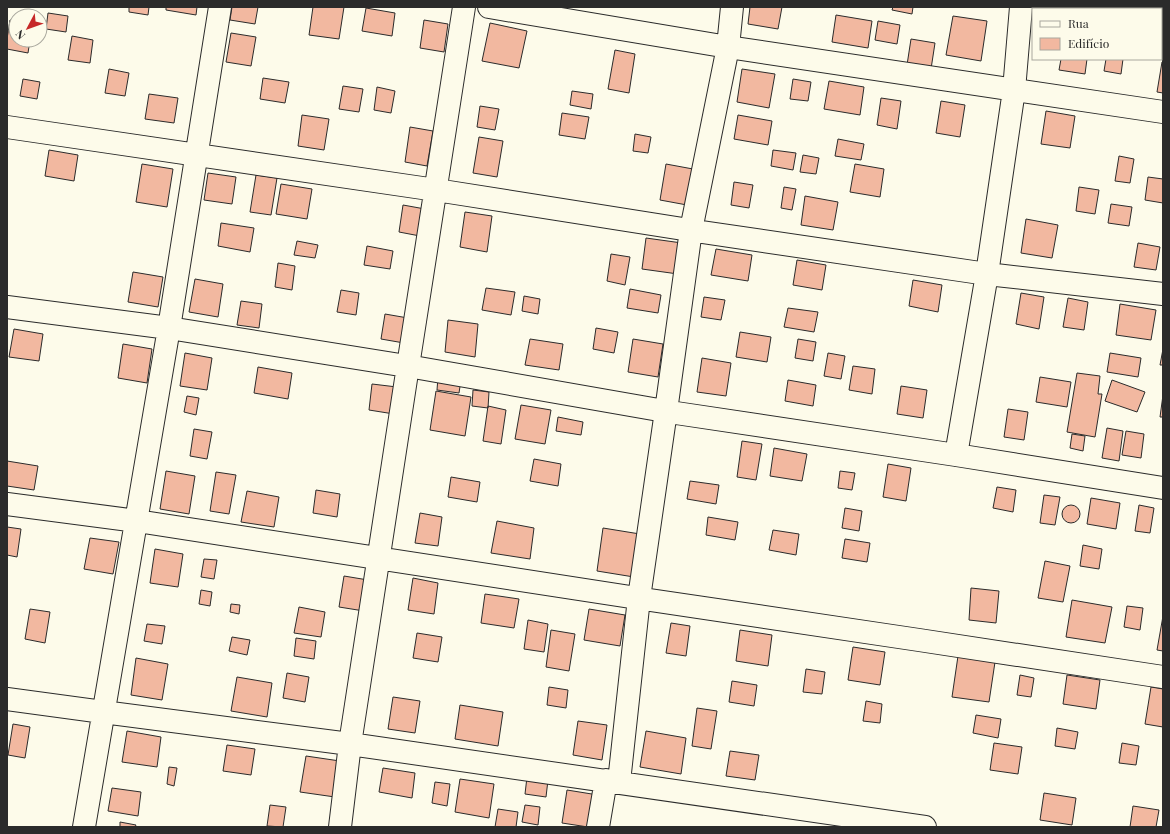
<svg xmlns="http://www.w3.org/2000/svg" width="1170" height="834" font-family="'Playfair Display',serif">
<rect width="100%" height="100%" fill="#fdfbea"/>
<path fill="#f2b8a0" stroke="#2b2b2b" d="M129,7h20l-1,8 -19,-3z
M166,7h31l-1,8 -30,-5z
M232,7h26l-3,17 -25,-4z
M313,7h31l-5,32 -30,-4z
M750,7h32l-4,22 -30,-5z
M893,7h20l-1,7 -20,-4z
M366,8l29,5 -3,23 -30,-5z
M48,13l20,3 -2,16 -20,-3z
M836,15l36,6 -4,27 -36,-6z
M953,16l34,5 -6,40 -35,-6z
M10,20l6,1v19h14l-2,13 -21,-4v-10z
M424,20l24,4 -4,28 -24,-4z
M878,21l22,4 -3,19 -22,-4z
M490,23l37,8 -8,37 -37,-7z
M231,33l25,4 -5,29 -25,-4z
M72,36l21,4 -3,23 -22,-3z
M911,39l24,4 -4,26 -24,-4z
M615,50l20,4 -6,39 -21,-4z
M1061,59h26l-2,15 -26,-4z
M1106,59h17l-2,15 -17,-3z
M1162,62h1v31l-6,-1z
M109,69l20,4 -4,23 -20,-3z
M742,69l33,5 -6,34 -32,-6z
M263,78l26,4 -4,21 -25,-4z
M23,79l17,3 -3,17 -17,-3z
M793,79l18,3 -3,19 -18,-2z
M829,81l35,6 -4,28 -36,-6z
M343,86l20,3 -4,23 -20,-3z
M377,87l18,4 -4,22 -17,-3z
M572,91l21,3 -2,15 -21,-4z
M149,94l29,4 -4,25 -29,-4z
M881,98l20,3 -4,28 -20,-4z
M941,101l24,4 -5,32 -24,-4z
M480,106l19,3 -4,21 -18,-3z
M1046,111l29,5 -5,32 -29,-4z
M562,113l27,4 -4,22 -26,-4z
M302,115l27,4 -5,31 -26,-4z
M738,115l34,6 -4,24 -34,-6z
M410,127l23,4 -6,35 -22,-4z
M635,134l16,3 -3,16 -15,-2z
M479,137l24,4 -6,36 -24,-4z
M838,139l26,5 -3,16 -26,-4z
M49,150l29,5 -4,26 -29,-5z
M773,150l23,3 -3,17 -22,-4z
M803,155l16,3 -3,16 -16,-2z
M1119,156l15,3 -4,24 -15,-2z
M142,164l31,5 -6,38 -31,-5z
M666,164l27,5 -6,36 -27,-5z
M855,164l29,5 -4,28 -30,-5z
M208,173l28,4 -4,27 -28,-4z
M256,175l21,3 -6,37 -21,-3z
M1148,177l15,2v24l-18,-3z
M734,182l19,3 -4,23 -18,-3z
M281,184l31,5 -5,30 -31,-5z
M784,187l12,2 -4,21 -11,-2z
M1079,187l20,3 -4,24 -19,-3z
M805,196l33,6 -5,28 -32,-5z
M1111,204l21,3 -3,19 -21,-3z
M403,205l22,4 -5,27 -21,-4z
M465,212l27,4 -5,36 -27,-5z
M1026,219l32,6 -6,33 -31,-5z
M221,223l33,5 -4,24 -32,-6z
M646,238l36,5 -4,31 -36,-5z
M297,241l21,4 -3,13 -21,-3z
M1138,243l22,4 -4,23 -22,-3z
M367,246l26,5 -3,18 -26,-4z
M716,249l36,6 -4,26 -37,-6z
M611,254l19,3 -5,28 -18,-4z
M797,260l29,5 -4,25 -29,-5z
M278,263l17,3 -3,24 -17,-3z
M133,272l30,5 -5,30 -30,-5z
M195,279l28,5 -5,33 -29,-5z
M913,280l29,5 -4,27 -29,-6z
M486,288l29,4 -4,23 -29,-5z
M630,289l31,6 -3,18 -31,-5z
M341,290l18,3 -3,22 -19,-3z
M1021,293l23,4 -5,32 -23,-5z
M524,296l16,3 -2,15 -16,-3z
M704,297l21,3 -4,20 -20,-3z
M1068,298l20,4 -4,28 -21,-3z
M241,301l21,3 -3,24 -22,-3z
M1120,304l36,6 -5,30 -35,-5z
M788,308l30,4 -4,20 -30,-5z
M385,314l23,4 -4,25 -23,-4z
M448,320l30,4 -3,33 -30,-5z
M596,328l22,4 -4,21 -21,-4z
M14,329l29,5 -4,27 -30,-4z
M740,332l31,5 -4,25 -31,-5z
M530,339l33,5 -4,26 -34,-5z
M633,339l30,5 -5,33 -30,-5z
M798,339l18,3 -3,19 -18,-3z
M123,344l29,5 -5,34 -29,-5z
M1163,349v16h-3z
M185,353l27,5 -5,32 -27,-4z
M828,353l17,3 -4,23 -17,-3z
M1110,353l31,5 -3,19 -31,-5z
M702,358l29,5 -5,33 -29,-4z
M853,366l22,3 -3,25 -23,-4z
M258,367l34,6 -4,26 -34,-6z
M1077,373l23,3 -2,18h4l-7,43 -28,-5z
M438,377l23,3 -2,13 -22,-3z
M1040,377l31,5 -4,25 -31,-5z
M788,380l28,5 -3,21 -28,-5z
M1112,380l33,12 -8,20 -32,-11z
M372,384l25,3 -3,27 -25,-4z
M901,386l26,4 -4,28 -26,-4z
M473,390l16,2 -1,16 -16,-2z
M436,391l35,6 -6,39 -35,-6z
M1163,395v22h-3z
M187,396l12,2 -3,17 -12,-3z
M521,405l30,5 -6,34 -30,-5z
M488,406l18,4 -5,34 -18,-3z
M1008,409l20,3 -4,28 -20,-3z
M558,417l25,5 -2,13 -25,-4z
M1107,428l16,3 -4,30 -17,-3z
M194,429l18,3 -5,27 -17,-3z
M1126,431l18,3 -3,24 -19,-3z
M1072,434l13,2 -2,15 -13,-3z
M742,441l20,3 -6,36 -19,-3z
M774,448l33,6 -5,27 -32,-5z
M534,459l27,5 -3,22 -28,-5z
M7,461l31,5 -4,24 -27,-4z
M888,464l23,4 -5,33 -23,-4z
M166,471l29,5 -6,38 -29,-5z
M840,471l15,2 -3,17 -14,-2z
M216,472l20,3 -7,39 -19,-3z
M451,477l29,5 -3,20 -29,-5z
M690,481l29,4 -3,19 -29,-5z
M997,487l19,3 -3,22 -20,-4z
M316,490l24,4 -3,23 -24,-4z
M247,491l32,6 -5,30 -33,-5z
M1044,495l16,2 -5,28 -15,-2z
M1091,498l29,5 -4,26 -29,-5z
M1139,505l15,3 -4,25 -15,-2z
M1062 514a9 9 0 1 1 18 0a9 9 0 1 1-18 0Z
M845,508l17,3 -3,20 -17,-3z
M420,513l22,4 -4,29 -23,-3z
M708,517l30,5 -3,18 -29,-5z
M497,521l37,7 -4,31 -39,-6z
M7,527l14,2 -4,28 -10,-2z
M603,528l37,6 -6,43 -37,-6z
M773,530l26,4 -3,21 -27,-5z
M90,538l29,4 -6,32 -29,-5z
M845,539l25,4 -3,19 -25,-4z
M1083,545l19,4 -3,20 -19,-3z
M155,549l28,5 -5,33 -28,-4z
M204,559l13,1 -3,19 -13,-2z
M1045,561l25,5 -7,36 -25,-4z
M344,576l24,4 -4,31 -25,-4z
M413,578l25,5 -4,31 -26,-4z
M971,588l28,3 -3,32 -27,-3z
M201,590l11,2 -2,14 -11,-2z
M485,594l34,5 -5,29 -33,-5z
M1072,600l40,7 -7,36 -39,-6z
M231,604l9,1 -1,9 -9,-2z
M1127,606l16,2 -3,22 -16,-3z
M299,607l26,5 -4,25 -27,-4z
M30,609l20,3 -5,31 -20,-4z
M589,609l36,6 -5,31 -36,-6z
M1163,616v35l-6,-1z
M528,620l20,4 -4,28 -20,-3z
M671,623l19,3 -4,30 -20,-3z
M147,624l18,2 -3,18 -18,-3z
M551,630l24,4 -6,37 -23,-4z
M740,630l32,5 -4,31 -32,-5z
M417,633l25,4 -4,25 -25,-4z
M232,637l18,3 -3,15 -18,-4z
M296,638l20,3 -2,18 -20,-3z
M853,647l32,5 -5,33 -32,-5z
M958,656l37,6 -6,40 -37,-5z
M136,658l32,6 -6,36 -31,-5z
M806,669l19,3 -3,22 -19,-2z
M287,673l22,4 -4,25 -22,-4z
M1020,675l14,3 -3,19 -14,-2z
M1067,675l33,5 -4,29 -33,-5z
M237,677l35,6 -5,34 -36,-6z
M732,681l25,4 -3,21 -25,-4z
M549,687l19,3 -2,18 -19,-3z
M1151,687l12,2v38l-18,-3z
M393,697l27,4 -5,32 -27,-4z
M866,701l16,3 -2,19 -17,-2z
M460,705l43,7 -5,34 -43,-7z
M697,708l20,3 -6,38 -19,-3z
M976,715l25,4 -3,19 -25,-5z
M578,721l29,4 -5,35 -29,-5z
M13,724l17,3 -5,31 -17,-3z
M1057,728l21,4 -3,17 -20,-3z
M127,731l34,6 -4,30 -35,-5z
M646,731l40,7 -5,36 -41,-7z
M994,743l28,4 -4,27 -28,-4z
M1122,743l17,3 -3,19 -17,-2z
M227,745l28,4 -4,26 -28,-4z
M730,751l29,4 -4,25 -29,-4z
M306,756l34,5 -5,36 -35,-5z
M169,767l8,1 -3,18 -7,-2z
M383,768l32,5 -3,25 -33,-6z
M527,777l21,3 -2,17 -21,-3z
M460,779l34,5 -5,34 -34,-6z
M435,782l15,2 -3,22 -15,-3z
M112,788l29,4 -3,24 -30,-5z
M567,790l31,5 -10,32 -26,-4z
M1044,793l32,5 -4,27 -32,-5z
M270,805l16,2 -3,20 -16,-1z
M525,805l15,2 -2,18 -16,-3z
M1133,806l26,4 -3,17h-26z
M498,809l20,3 -2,15h-21z
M120,822l16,3 -1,2h-15z"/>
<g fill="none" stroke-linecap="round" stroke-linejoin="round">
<defs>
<path id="minor" d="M489,7l239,40 435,65
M7,127l429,63 266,42 285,42 176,20
M7,307l162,21 250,40 257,45 280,42 207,33
M956,455l31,-181 27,-184 7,-83
M7,504l130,17 513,79 269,40 244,37
M7,699l96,13 247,32 575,83
M619,782l20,-184 27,-187 25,-181 37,-183 4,-40
M84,827l85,-499 51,-321
M340,827l10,-83 58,-378 56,-359
M598,827l8,-47"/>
</defs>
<use href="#minor" stroke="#2b2b2b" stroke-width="24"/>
<use href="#minor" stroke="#fdfbea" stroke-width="22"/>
</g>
<rect width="1170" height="834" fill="none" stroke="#2b2b2b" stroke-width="16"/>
<rect x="1032" y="8" width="130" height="52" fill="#fdfbea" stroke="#a9a89e"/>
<rect x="1040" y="21" width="20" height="6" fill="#fdfbea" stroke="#a9a89e"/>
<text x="1068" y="28" font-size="12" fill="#2b2b2b">Rua</text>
<rect x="1040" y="38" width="20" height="12" fill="#f2b8a0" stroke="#a9a89e"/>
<text x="1068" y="48" font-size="12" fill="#2b2b2b">Edifício</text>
<g transform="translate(28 28) rotate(229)"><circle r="19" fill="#fdfbea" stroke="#a9a89e"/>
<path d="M0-3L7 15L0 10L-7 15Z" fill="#c62828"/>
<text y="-6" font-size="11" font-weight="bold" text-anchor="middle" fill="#2b2b2b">N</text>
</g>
</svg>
